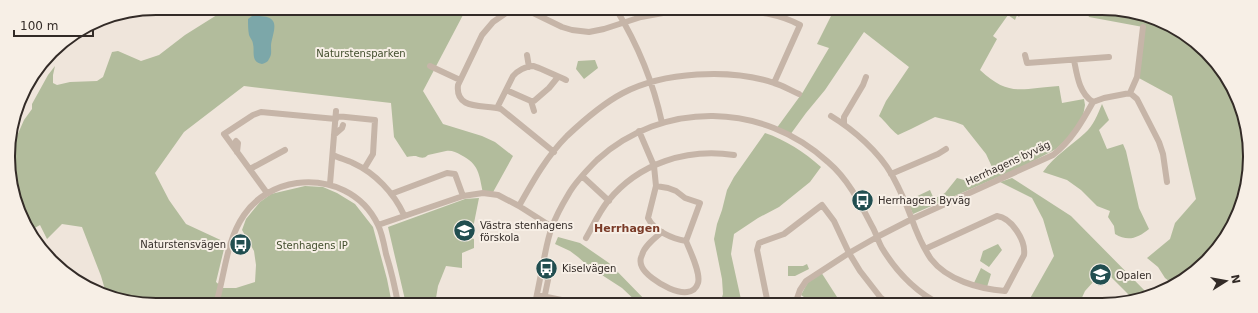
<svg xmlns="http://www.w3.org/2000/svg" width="1258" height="313" font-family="'DejaVu Sans',sans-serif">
<rect width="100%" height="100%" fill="#efe5db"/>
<path fill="#b2bc9c" d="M228,8h239l-4,7 -40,76 20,33 39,12 13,6 18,14 -21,38 -9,-1c-4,-19 -4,-29 -22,-38 -5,-3 -10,-5 -15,-4 -6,1 -12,3 -18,4 -4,4 -7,3 -12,1 -3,0 -6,0 -9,1l-13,-20 -3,-34 -147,-17 -60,46 -29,41 14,27 17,24 41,19 -3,6 -8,33 7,6h13l19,-6 1,-17 -2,-14 -12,-21 4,-11 14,-17 11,-8 34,-8 18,1 14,6 18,11 18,23 14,52 5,25h-255l-31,-11 -5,-17 -19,-49 -20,-3 -15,15 -7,-14 -9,5 -18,-35 -4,-41 15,-34 8,-11v-5l16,-29 7,-9 -2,9v8l4,2 13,-3 27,-1 6,-4 9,-25 6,-1 23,10 18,-6 26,-20z
M832,9h192l-5,8 -2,-2 -2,5 -7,-5 -15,21 4,3 -17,31c30,28 42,18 79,16l3,17 22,-4 1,6 -2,11 -14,21 -13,12 -30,16 -113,49 -6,-13 23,-11 4,9 11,-6 12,-15 7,2 28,-13 -6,-13 -23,-29 -8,-3 -20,-5 -24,12 -13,6c-8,-6 -12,-13 -19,-19l7,-15 23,-34 -45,-35 -39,58 -19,23 -16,22 -14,-6 27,-37 26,-44 -12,-4 17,-34z
M1085,9h36l55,19 43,38 26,52 4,58 -14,46 -29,40 -32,23 -9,-7 -7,-11 -11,-9 23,-19 5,-16 21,-24 -24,-103 -35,-19 6,-50 -54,-10z
M595,60l3,8 -14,11 -8,-10 2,-8z
M1102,104l7,16 -10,10 8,19 16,-5 3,7 13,57 10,21c-11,9 -21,13 -34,5l-1,-8 -6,-9 2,-6 -13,-5 -16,-16 -14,-10 -24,-8c11,-16 28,-26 42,-39 8,-7 13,-19 17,-29z
M765,133c21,7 39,19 56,34l-11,15 -31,25 -21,11 -24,16 -3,20 11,50h-22l3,-10 -1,-15 -8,-40 3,-15 5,-14 5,-20 7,-13z
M1012,178l59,38 78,79 -15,5 -24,-24 -7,-5 -18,20 -6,13h-66l3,-6 12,4 26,-46 -11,-37 -11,-21 -32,-16z
M479,198l-8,40 3,1v9l-12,5v15l-16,-2 -8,20 -3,18h-29l-18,-77 77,-28z
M558,237l22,6 29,20 40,41h-10l-17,-16 -34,-22 -10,-9 -8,-6 -15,-7z
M998,244l4,6 -13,17 -9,-6 3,-10z
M807,264l2,5 -14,7h-7v-10h15z
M981,268l10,6 -4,13 -13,-4z
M821,272l16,25c-16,11 -21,9 -36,-2l7,-13z"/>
<path fill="#7ca7a9" d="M252,16c6,0 17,-1 21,5 4,6 -2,18 -2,25 0,5 1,9 -2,13 -1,3 -4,4 -7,5 -12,-2 -7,-13 -9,-20 0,-3 -3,-6 -4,-9 -1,-5 -1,-11 -1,-16z"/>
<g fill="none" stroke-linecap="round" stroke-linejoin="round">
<path stroke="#c6b5a8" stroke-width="6" d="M616,9c22,36 37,72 46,114
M732,9c23,2 48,5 68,16l-26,58
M527,55l2,12
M1025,55l2,8 82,-6
M1074,60c3,15 5,33 19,42
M430,66l30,14
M506,90l25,11h3l15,-13 9,-11
M1130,93l7,-16 6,-50
M531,101l3,10
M497,108l16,-32c4,-5 13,-10 20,-10 5,1 26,11 33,14
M336,116l39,4 -2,34 -9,15
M831,116c23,14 48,36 61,59 7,13 14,28 19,42 5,14 11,29 20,42 16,21 48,30 74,32l19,-36c2,-14 -12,-37 -27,-39l-72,33
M844,123v-6l19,-32 3,-8
M639,131l15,35 2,20 -8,32c6,13 25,21 38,23 4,10 15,32 12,42 -7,23 -50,-3 -56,-16 -2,-4 -2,-8 0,-12 2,-9 13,-17 20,-23
M334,135l8,-7 1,-3
M236,141l2,2 -1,9
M554,152l-53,-43c-17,-5 -46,2 -43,-24l24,-50 11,-13 13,-9 7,-2 14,-1 35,17 10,3 17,2 15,-3 37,-12 44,-8
M333,155c6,3 14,5 20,8 22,10 41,30 51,52
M250,169l35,-19
M891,174l47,-20 8,-5
M582,176l27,25
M330,184l6,-73
M656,186l12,2 8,3 9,7 15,5 -14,38
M267,193l-43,-59 29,-19 8,-3 75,7
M391,194l56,-21 8,1 8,22
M519,206c14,-25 28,-50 48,-70 17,-16 35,-32 56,-43 40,-21 107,-25 151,-10 8,2 16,7 25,11
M378,225l85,-29 20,-3 15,2 21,11 33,21
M586,238c7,-12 13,-26 22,-37 31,-38 79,-53 126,-46
M537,295l44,9
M881,298l8,6
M216,304c9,-30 10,-63 28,-89 12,-18 32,-29 53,-32 33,-4 66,10 81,42 4,8 6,19 8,29 5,16 9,33 12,50
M535,304c3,-15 6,-30 9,-45 2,-10 4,-22 8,-32 4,-11 10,-22 16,-32 7,-13 19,-25 29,-35 66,-60 166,-58 231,2 20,17 32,41 44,64 4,7 6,15 10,22 14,23 34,44 58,56
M543,304l5,-24
M768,304l-11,-54 2,-7 25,-9 38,-29 12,16 15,32 28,-16 35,-18 141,-64c18,-14 29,-33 40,-53l11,-4 26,-5 7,6 22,43 4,12 4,28
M795,304l5,-14 6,-9 43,-28 11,18 21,27 -5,6"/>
<path stroke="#74625a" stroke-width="8" d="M21,99l13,-23"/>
</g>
<defs>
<symbol id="bus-disc" viewBox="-11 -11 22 22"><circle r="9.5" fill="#214e50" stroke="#f7efe6"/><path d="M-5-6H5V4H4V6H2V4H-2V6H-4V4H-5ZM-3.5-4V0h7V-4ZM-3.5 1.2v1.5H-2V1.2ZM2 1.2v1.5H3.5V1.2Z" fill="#fff"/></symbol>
<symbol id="school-disc" viewBox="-11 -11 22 22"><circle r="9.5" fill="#214e50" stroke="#f7efe6"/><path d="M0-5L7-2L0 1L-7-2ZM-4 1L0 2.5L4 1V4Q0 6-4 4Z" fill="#fff"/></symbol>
</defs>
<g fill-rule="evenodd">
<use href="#bus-disc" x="850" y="188" width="25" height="25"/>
<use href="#school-disc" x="452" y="218" width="25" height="25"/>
<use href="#bus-disc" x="228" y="232" width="25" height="25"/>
<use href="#bus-disc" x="534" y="256" width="25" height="25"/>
<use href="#school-disc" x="1088" y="262" width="25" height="25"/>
</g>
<g text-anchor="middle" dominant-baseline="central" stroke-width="4" stroke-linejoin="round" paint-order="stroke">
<g font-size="10" fill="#434f2e" stroke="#f7efe6">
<text x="361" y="53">Naturstensparken</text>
<text x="312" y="245">Stenhagens IP</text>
</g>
<g font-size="10" fill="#332b27" stroke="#f7efe6">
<text transform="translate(1008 163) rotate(-25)">Herrhagens byväg</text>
</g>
<g font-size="10" fill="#332b27" stroke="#f7efe6" text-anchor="start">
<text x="878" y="200">Herrhagens Byväg</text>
<text x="480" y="225">Västra stenhagens<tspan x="480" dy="12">förskola</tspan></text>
<text x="226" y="244" text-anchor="end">Naturstensvägen</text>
<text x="562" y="268">Kiselvägen</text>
<text x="1116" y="275">Opalen</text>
</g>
<g font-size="11" font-weight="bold" fill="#7a3b28" stroke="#f7efe6">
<text x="627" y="228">Herrhagen</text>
</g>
</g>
<path d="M0 0H1258V313H0ZM156 15H1102A141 141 0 0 1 1243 156V157A141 141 0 0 1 1102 298H156A141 141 0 0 1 15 157V156A141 141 0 0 1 156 15Z" fill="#f7efe6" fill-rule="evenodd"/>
<path fill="none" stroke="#332b27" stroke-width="2" d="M156 15H1102A141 141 0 0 1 1243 156V157A141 141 0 0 1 1102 298H156A141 141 0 0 1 15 157V156A141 141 0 0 1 156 15Z"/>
<g transform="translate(1226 281) rotate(79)" stroke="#f7efe6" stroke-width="3" paint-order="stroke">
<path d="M0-3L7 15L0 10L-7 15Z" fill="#332b27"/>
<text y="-6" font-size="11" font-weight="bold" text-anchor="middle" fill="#332b27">N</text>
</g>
<path d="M14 30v6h79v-6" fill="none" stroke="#332b27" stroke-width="2"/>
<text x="20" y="30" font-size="12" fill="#332b27" stroke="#f7efe6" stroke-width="3" paint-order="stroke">100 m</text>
</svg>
